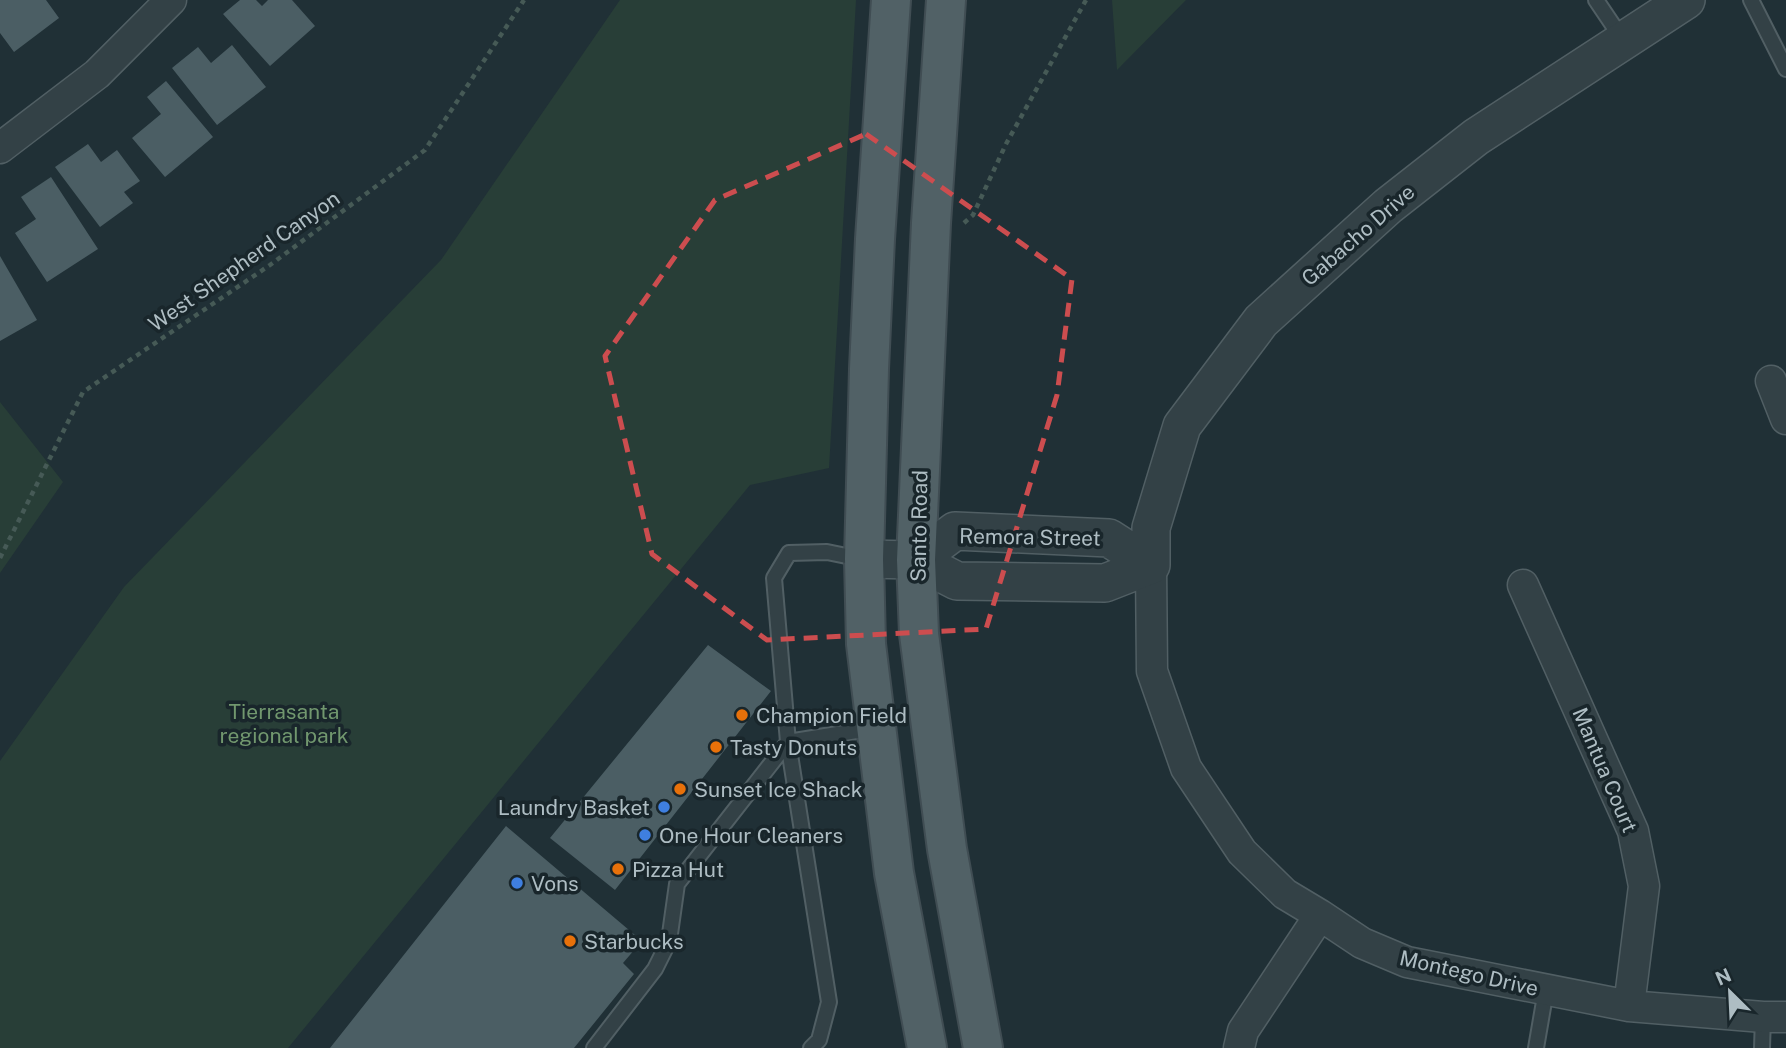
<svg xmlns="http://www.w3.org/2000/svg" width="1786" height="1048" font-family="'Public Sans',sans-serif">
<rect width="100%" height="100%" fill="#203036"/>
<path fill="#283e37" d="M620,0h236l-27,468 -79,17 -462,563h-288v-287l124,-174 317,-327z
M1112,0h74l-69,70z
M0,402l63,80 -63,91z"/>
<path fill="#4b5e64" d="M0,0h46l13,18 -45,34 -14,-19z
M240,0h16l6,6 6,-6h24l23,26 -45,40 -47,-52z
M232,45l34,42 -49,38 -45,-57 26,-21 13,16z
M166,81l47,56 -48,40 -33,-39 29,-24 -14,-17z
M88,144l13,18 16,-12 23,31 -16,11 9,11 -33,24 -45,-60z
M51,177l47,72 -51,33 -32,-49 21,-14 -15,-22z
M0,256l37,64 -37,21z
M708,645l63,46 -156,199 -65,-52z
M506,826l136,115 -19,22 11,11 -60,74h-244z"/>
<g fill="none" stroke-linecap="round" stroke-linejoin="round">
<defs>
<path id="service" d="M1596,0l27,40
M1751,0l35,69
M594,1048l61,-79 14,-28 8,-57 111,-142 87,-14
M811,1048l8,-8 10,-38 -41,-260 -14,-164 15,-25 38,-1 34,7
M1536,1048l10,-58
M1762,1048l1,-31"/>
<path id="minor" d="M0,148l97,-74 74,-74
M1771,381l15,38
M1151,565l1,106 34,97 56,84 43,42 35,21 42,28 45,19 222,44 134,11h23
M1523,585l110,246 11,55 -15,120
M1239,1048l4,-17 77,-116"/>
<path id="tertiary" d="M864,559l52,1 41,21 148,2 46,-18
M916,560l39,-29 154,7 42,27
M1151,565v-37l31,-102 79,-105 127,-115 88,-69 210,-137"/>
<path id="primary" d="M891,0l-16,239 -6,130 -5,190 2,85 28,229 33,175
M946,0l-15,223 -15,337 3,74 28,215 36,199"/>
</defs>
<use href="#service" stroke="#515f64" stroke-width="18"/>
<use href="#minor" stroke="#515f64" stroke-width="33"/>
<use href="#tertiary" stroke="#515f64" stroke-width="40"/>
<use href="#primary" stroke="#404d53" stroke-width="42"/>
<path stroke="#465a56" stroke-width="4.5" stroke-dasharray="5 5" stroke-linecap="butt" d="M964,223l9,-8 33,-71 80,-144
M0,558l83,-166 187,-127 155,-115 99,-150"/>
<use href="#service" stroke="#334146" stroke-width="14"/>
<use href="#minor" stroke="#334146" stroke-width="30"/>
<use href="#tertiary" stroke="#334146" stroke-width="37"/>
<use href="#primary" stroke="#516166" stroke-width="38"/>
</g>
<path fill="none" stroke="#cc4d4f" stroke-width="5" stroke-dasharray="14 9" stroke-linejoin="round" d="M866,134l206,145 -15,116 -71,234 -219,11 -115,-86 -47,-198 110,-156z"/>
<g fill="#e8710a" stroke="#19262b" stroke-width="2.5">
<circle cx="742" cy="715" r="7"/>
<circle cx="716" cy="747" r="7"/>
<circle cx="680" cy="789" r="7"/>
<circle cx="618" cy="869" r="7"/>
<circle cx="570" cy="941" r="7"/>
</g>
<g fill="#3f7fe0" stroke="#19262b" stroke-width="2.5">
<circle cx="664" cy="807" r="7"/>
<circle cx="645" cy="835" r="7"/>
<circle cx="517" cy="883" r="7"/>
</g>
<g text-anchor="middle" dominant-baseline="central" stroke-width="7" stroke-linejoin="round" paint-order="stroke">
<g font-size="21" fill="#aebdc3" stroke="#19262b">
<text transform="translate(1358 235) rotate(-41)">Gabacho Drive</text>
<text transform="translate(244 261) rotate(-35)">West Shepherd Canyon</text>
<text transform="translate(919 526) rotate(-89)">Santo Road</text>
<text transform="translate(1030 537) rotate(1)">Remora Street</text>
<text transform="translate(1605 770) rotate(67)">Mantua Court</text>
<text transform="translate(1469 973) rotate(13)">Montego Drive</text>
</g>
<g font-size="21" fill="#71976e" stroke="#19262b">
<text x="284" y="711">Tierrasanta<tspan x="284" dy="24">regional park</tspan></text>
</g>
<g font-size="21" fill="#aebdc3" stroke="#19262b" text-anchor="start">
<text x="756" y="715">Champion Field</text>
<text x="730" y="747">Tasty Donuts</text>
<text x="694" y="789">Sunset Ice Shack</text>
<text x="650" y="807" text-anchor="end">Laundry Basket</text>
<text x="659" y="835">One Hour Cleaners</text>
<text x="632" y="869">Pizza Hut</text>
<text x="531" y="883">Vons</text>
<text x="584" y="941">Starbucks</text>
</g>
</g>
<g transform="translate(1730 992) rotate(336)" stroke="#19262b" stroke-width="5" paint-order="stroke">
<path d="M0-5L12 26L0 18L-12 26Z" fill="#aebdc3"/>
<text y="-10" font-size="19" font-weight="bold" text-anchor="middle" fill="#aebdc3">N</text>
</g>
</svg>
